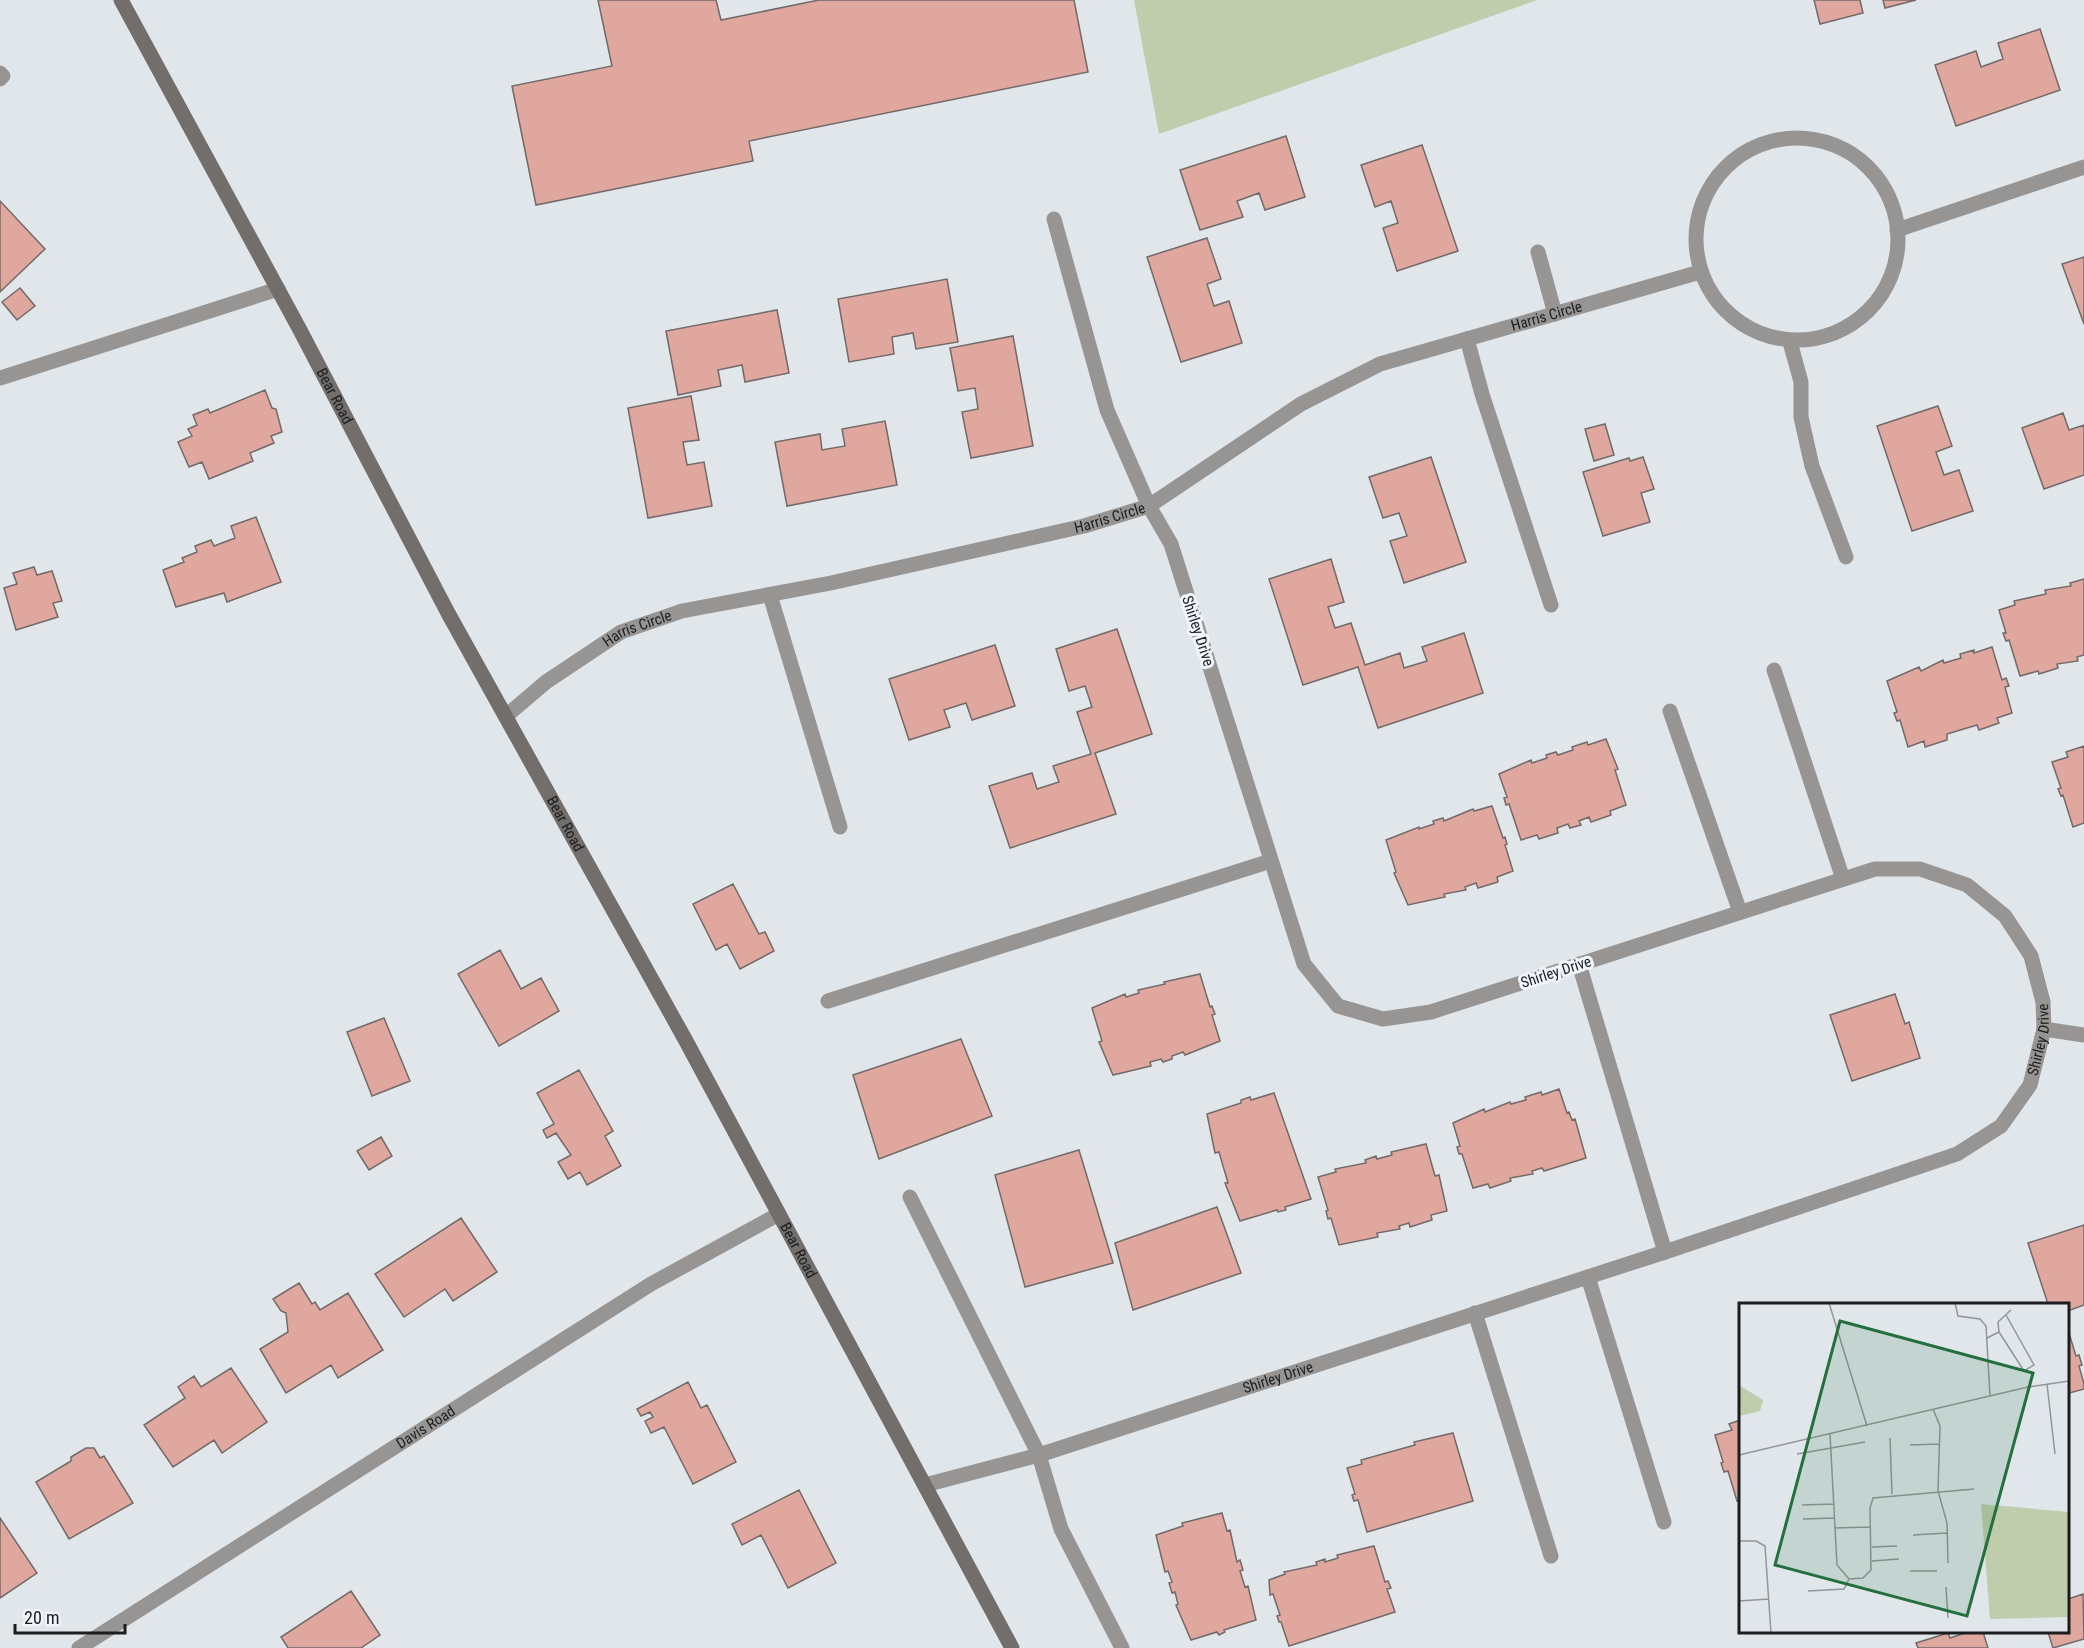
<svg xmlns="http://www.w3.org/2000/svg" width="2084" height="1648" font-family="'Roboto Condensed',sans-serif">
<rect width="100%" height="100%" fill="#e1e6eb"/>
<path fill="#bfcdad" d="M1134,0h403l-378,134z"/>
<path fill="#e0a79f" stroke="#716a69" stroke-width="1.5" d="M598,0h118l5,20 98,-20h255l14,72 -339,69 4,20 -217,44 -24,-119 100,-20z
M1814,0h46l3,13 -43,11z
M1883,0h33l-31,8z
M2040,29l20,61 -104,36 -21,-61 41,-14 5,16 22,-8 -5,-16z
M1286,136l19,61 -40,13 -6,-17 -22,8 6,16 -43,13 -20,-60z
M1422,145l36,106 -61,20 -14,-43 15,-5 -7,-22 -16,6 -14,-42z
M0,201l45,48 -45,43z
M1207,238l14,41 -14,5 7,22 15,-5 13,42 -61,19 -34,-105z
M2084,257v67l-22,-60z
M947,279l11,63 -42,7 -3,-16 -21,4 2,17 -45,8 -11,-63z
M20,288l15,18 -18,14 -15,-18z
M777,310l12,63 -44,9 -3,-17 -24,5 3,16 -43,9 -12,-64z
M1013,336l20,110 -62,12 -9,-46 16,-3 -3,-21 -17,3 -8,-43z
M265,390l7,18 4,1 6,23 -11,4 3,7 -24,10 3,8 -44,18 -7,-17 -13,5 -11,-25 14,-6 -4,-7 9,-4 -4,-10 15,-6 2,4z
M691,396l8,44 -16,2 4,23 17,-3 8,44 -64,12 -20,-110z
M1938,406l14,40 -16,6 8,23 15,-5 14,41 -61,20 -35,-105z
M2063,413l6,17 15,-5v50l-40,14 -22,-61z
M885,421l12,64 -110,21 -12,-64 45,-8 2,16 23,-4 -3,-17z
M1605,424l9,31 -20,6 -9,-32z
M1431,457l35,105 -62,21 -14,-42 17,-5 -8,-23 -16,5 -14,-41z
M1643,457l11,32 -13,4 9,29 -47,14 -20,-64 46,-14 1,3z
M256,517l25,65 -54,20 -3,-9 -48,14 -13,-37 21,-8 -2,-4 15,-6 -2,-6 16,-6 3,6 21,-8 -4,-12z
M1331,559l13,43 -16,5 7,21 16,-5 14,42 35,-12 4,15 23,-7 -5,-14 42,-14 19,60 -105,35 -20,-61 -55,18 -34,-106z
M34,567l3,8 15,-4 10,30 -9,2 5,14 -42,13 -12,-42 13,-4 -4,-11z
M2084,579v76l-7,2 1,4 -21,3 1,4 -19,6 -1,-3 -18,5 -11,-36 -3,1 -3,-8h3l-7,-23 16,-5 -1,-4 32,-7 -1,-4 26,-4 -1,-3z
M1117,629l35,105 -57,19 21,61 -106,34 -21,-62 43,-13 5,16 22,-7 -6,-16 38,-12 -14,-42 15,-5 -7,-21 -16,5 -13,-42z
M995,645l20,61 -43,14 -6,-17 -22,7 6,17 -41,13 -20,-61z
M1992,647l10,33 4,-2 3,8 -4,1 7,26 -15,5 2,5 -20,7 -2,-5 -30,9v6l-22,7 -1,-6 -16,6 -8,-27 -3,1 -3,-8 3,-1 -10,-31 32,-14 2,4 22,-11 1,3 17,-5 -1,-4 14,-4v3z
M1606,739l12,30 -3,1 11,35 -16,6 1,4 -20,7 -2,-5 -10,4 2,4 -11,3 -2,-4 -11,4 1,5 -19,6 -2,-4 -16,5 -12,-36 -3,1 -2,-7 3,-1 -8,-23 32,-14 1,3 15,-5 -1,-3 10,-3 2,3 15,-5 -1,-3 15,-5 1,3z
M2084,746v77l-11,4 -10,-32 -2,1 -3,-7 3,-1 -9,-26 16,-5 -2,-5z
M1492,806l11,32 2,-1 2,7 -2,1 8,26 -16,6 1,5 -20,6 -2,-5 -11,4 1,3 -22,4 1,3 -37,8 -14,-32 2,-1 -10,-32 33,-13v2l15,-5 -1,-3 10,-3 1,3 29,-12 1,2z
M733,884l26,50 6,-2 9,19 -34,18 -13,-25 -11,6 -23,-46z
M500,950l21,39 20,-11 18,33 -60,35 -41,-72z
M1200,974l10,33 2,-1 3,8 -3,1 8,26 -35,14 -2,-3 -11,4v3l-9,3 -2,-3 -11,3 1,4 -38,9 -14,-33 3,-1 -10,-33 33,-14 1,3 13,-4 -1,-3 27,-6 -1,-2z
M1895,994l10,30 4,-2 11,36 -68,23 -22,-66z
M384,1018l26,63 -38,15 -25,-64z
M961,1039l31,77 -113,43 -26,-84z
M579,1070l34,61 -8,5 16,30 -34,19 -7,-13 -12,7 -10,-17 13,-7 -15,-22 -9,5 -4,-8 11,-6 -17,-31z
M1559,1089l8,24 2,-1 3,8 3,-1 11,39 -42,13 -2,-3 -10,3 1,3 -23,4 1,3 -21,7 -2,-4 -15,4 -11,-34h-3l-2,-7 3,-1 -7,-23 31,-14 1,3 25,-10 1,2 15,-4 -1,-3 16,-5 1,3z
M1274,1093l37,106 -26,8 1,3 -8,2 -1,-2 -37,11 -15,-38h3l-9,-31 -4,1 -8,-39 34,-11v-3l9,-3 1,3z
M381,1137l11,19 -23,14 -12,-19z
M1426,1144l9,32 4,-1 8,36 -16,4 1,5 -22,7 -1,-4 -10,3 1,3 -23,4 1,4 -39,8 -8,-27 -3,1 -2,-8 2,-1 -10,-33 18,-5 -1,-3 31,-6 -1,-3 11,-4 1,3 15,-4 -1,-3z
M1079,1150l34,113 -88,24 -30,-112z
M1217,1207l24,66 -108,37 -18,-67z
M461,1218l36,54 -44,29 -8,-12 -41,28 -29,-43z
M2084,1225v80l-16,6v-7h-20l-20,-61z
M299,1283l13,21 3,-2 5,8 28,-17 35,57 -45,28 -7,-13 -45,28 -26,-44 28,-17 -2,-19 -5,-2 -8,-12z
M2068,1330l8,26 3,-1 3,10 -3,1 5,18v5l-15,4 -1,4z
M231,1368l36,54 -45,31 -8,-13 -41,27 -29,-42 41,-27 -7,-11 16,-11 7,11z
M688,1382l13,26 6,-3 29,57 -43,22 -29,-57 -13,6 -6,-12 8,-4 -3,-5 -9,4 -4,-7z
M1740,1420v80l-3,1 -9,-30 -4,1 -3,-9 2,-1 -8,-27 17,-5 -3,-6z
M1453,1433l20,68 -106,31 -9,-32 -4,1 -2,-6 3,-1 -8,-26 15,-4 -1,-4 54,-15 -1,-3z
M86,1448h8l6,10 4,-2 29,47 -64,36 -33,-57 35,-21v-4z
M799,1490l37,73 -48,25 -27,-53 -19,10 -10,-21z
M1222,1513l5,18 3,-1 7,32 3,-2 3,10 -3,1 5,16 3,-1 8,34 -32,10 1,2 -6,3 -2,-3 -26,8 -15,-35 2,-1 -3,-12 -3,1 -3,-10 3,-1 -4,-11 -3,1 -9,-37 27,-9 -1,-3z
M0,1518l37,55 -37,25z
M1374,1546l11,36 3,-1 3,7 -4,1 8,23 -106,34 -8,-24h-2l-2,-6 3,-1 -7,-21 -3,1 -1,-15 16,-6 -1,-2 33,-7 -1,-3 9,-3v3l13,-4 -1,-3z
M351,1591l29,44 -19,13h-73l-7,-11z
M2083,1594l1,45 -31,9 -5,-16h20v-33z
M1968,1632h15l5,16h-70l-2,-5 32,-10 2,5z"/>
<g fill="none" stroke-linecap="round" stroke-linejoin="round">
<path stroke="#979593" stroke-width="15" d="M0,73l3,3 -3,3
M1054,219l53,191 42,96
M1897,230l187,-63
M1538,252l17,62
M1467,339l15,55 69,211
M1790,342l11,40v35l11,49 34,91
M0,378l278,-89
M770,595l70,232
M1774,670l69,209
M1670,711l70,201
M1579,964l86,288
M828,1001l443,-140
M2044,1029l40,6
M910,1197l129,258 22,74 61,119
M1588,1277l76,245
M1475,1313l76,243"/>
<g stroke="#979593" stroke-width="15">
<circle cx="1797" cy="239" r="101"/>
<path id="s1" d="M506,716l40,-34 75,-50 61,-21 149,-28 253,-57 65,-20 152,-102 79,-40 320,-92"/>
<path id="s2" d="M925,1485l114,-30 626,-203 292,-98 44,-28 29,-41 14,-56 -1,-27 -12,-46 -26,-40 -38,-31 -47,-16h-45l-444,143 -48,7 -45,-13 -34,-42 -133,-420 -22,-38"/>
<path id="s3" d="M79,1648l572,-364 128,-70"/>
</g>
<path stroke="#716e6b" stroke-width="15" id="s4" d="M121,0l179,330 148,283 238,428 326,607"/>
</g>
<g text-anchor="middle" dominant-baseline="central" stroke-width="6" stroke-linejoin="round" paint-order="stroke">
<g font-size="15" fill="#1b1d1f" stroke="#eef4f9">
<text stroke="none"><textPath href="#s1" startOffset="1131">Harris Circle</textPath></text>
<text stroke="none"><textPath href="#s4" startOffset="450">Bear Road</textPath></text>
<text stroke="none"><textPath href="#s1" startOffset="645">Harris Circle</textPath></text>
<text stroke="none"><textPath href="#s1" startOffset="159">Harris Circle</textPath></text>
<text transform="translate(1198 631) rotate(72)">Shirley Drive</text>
<text stroke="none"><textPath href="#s4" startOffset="936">Bear Road</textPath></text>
<text transform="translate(1556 972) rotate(-18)">Shirley Drive</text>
<text stroke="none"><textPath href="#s2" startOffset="1233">Shirley Drive</textPath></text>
<text stroke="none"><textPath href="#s4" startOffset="1422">Bear Road</textPath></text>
<text stroke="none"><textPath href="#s2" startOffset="369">Shirley Drive</textPath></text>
<text stroke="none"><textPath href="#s3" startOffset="411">Davis Road</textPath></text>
</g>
</g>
<g transform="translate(1739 1303)">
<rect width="330" height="330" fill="#e1e6eb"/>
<path d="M0,82l24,15 -3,11 -21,5zM242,201l88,8v105l-79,2z" fill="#bfcdad"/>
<path fill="none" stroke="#929699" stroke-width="1.5" d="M90,0l38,123M216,0l3,13 22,3 6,7 4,70M260,29l25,39 10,-6 -28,-50M248,35l12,-6 -1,-10 13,-12M308,81l8,70M194,106l7,17 -2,65 9,32 1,40M91,131l7,131 12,14 14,-1 8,-8 -1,-62 3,-10 101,-9M151,135l2,56M171,142l29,-1M58,151l68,-12M0,152l289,-68 41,-6M63,202l31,-1M64,216l31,-1M95,225l37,-1M174,232l34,-2M0,238h17l9,5 6,87M133,244l25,-1M133,258l27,-2M171,268h27M207,284l2,31M69,288l36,-2 5,-10M0,298l30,-2"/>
<path fill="#236f3e" fill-opacity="0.15" stroke="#236f3e" stroke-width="3" d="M101,18l193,52 -66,243 -192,-51z"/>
<rect width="330" height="330" fill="none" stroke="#1b1d1f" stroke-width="3"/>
</g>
<path d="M15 1624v9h110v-9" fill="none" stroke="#1b1d1f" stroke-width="3"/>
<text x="24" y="1624" font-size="18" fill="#1b1d1f" stroke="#eef4f9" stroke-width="4.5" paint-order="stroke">20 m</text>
</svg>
